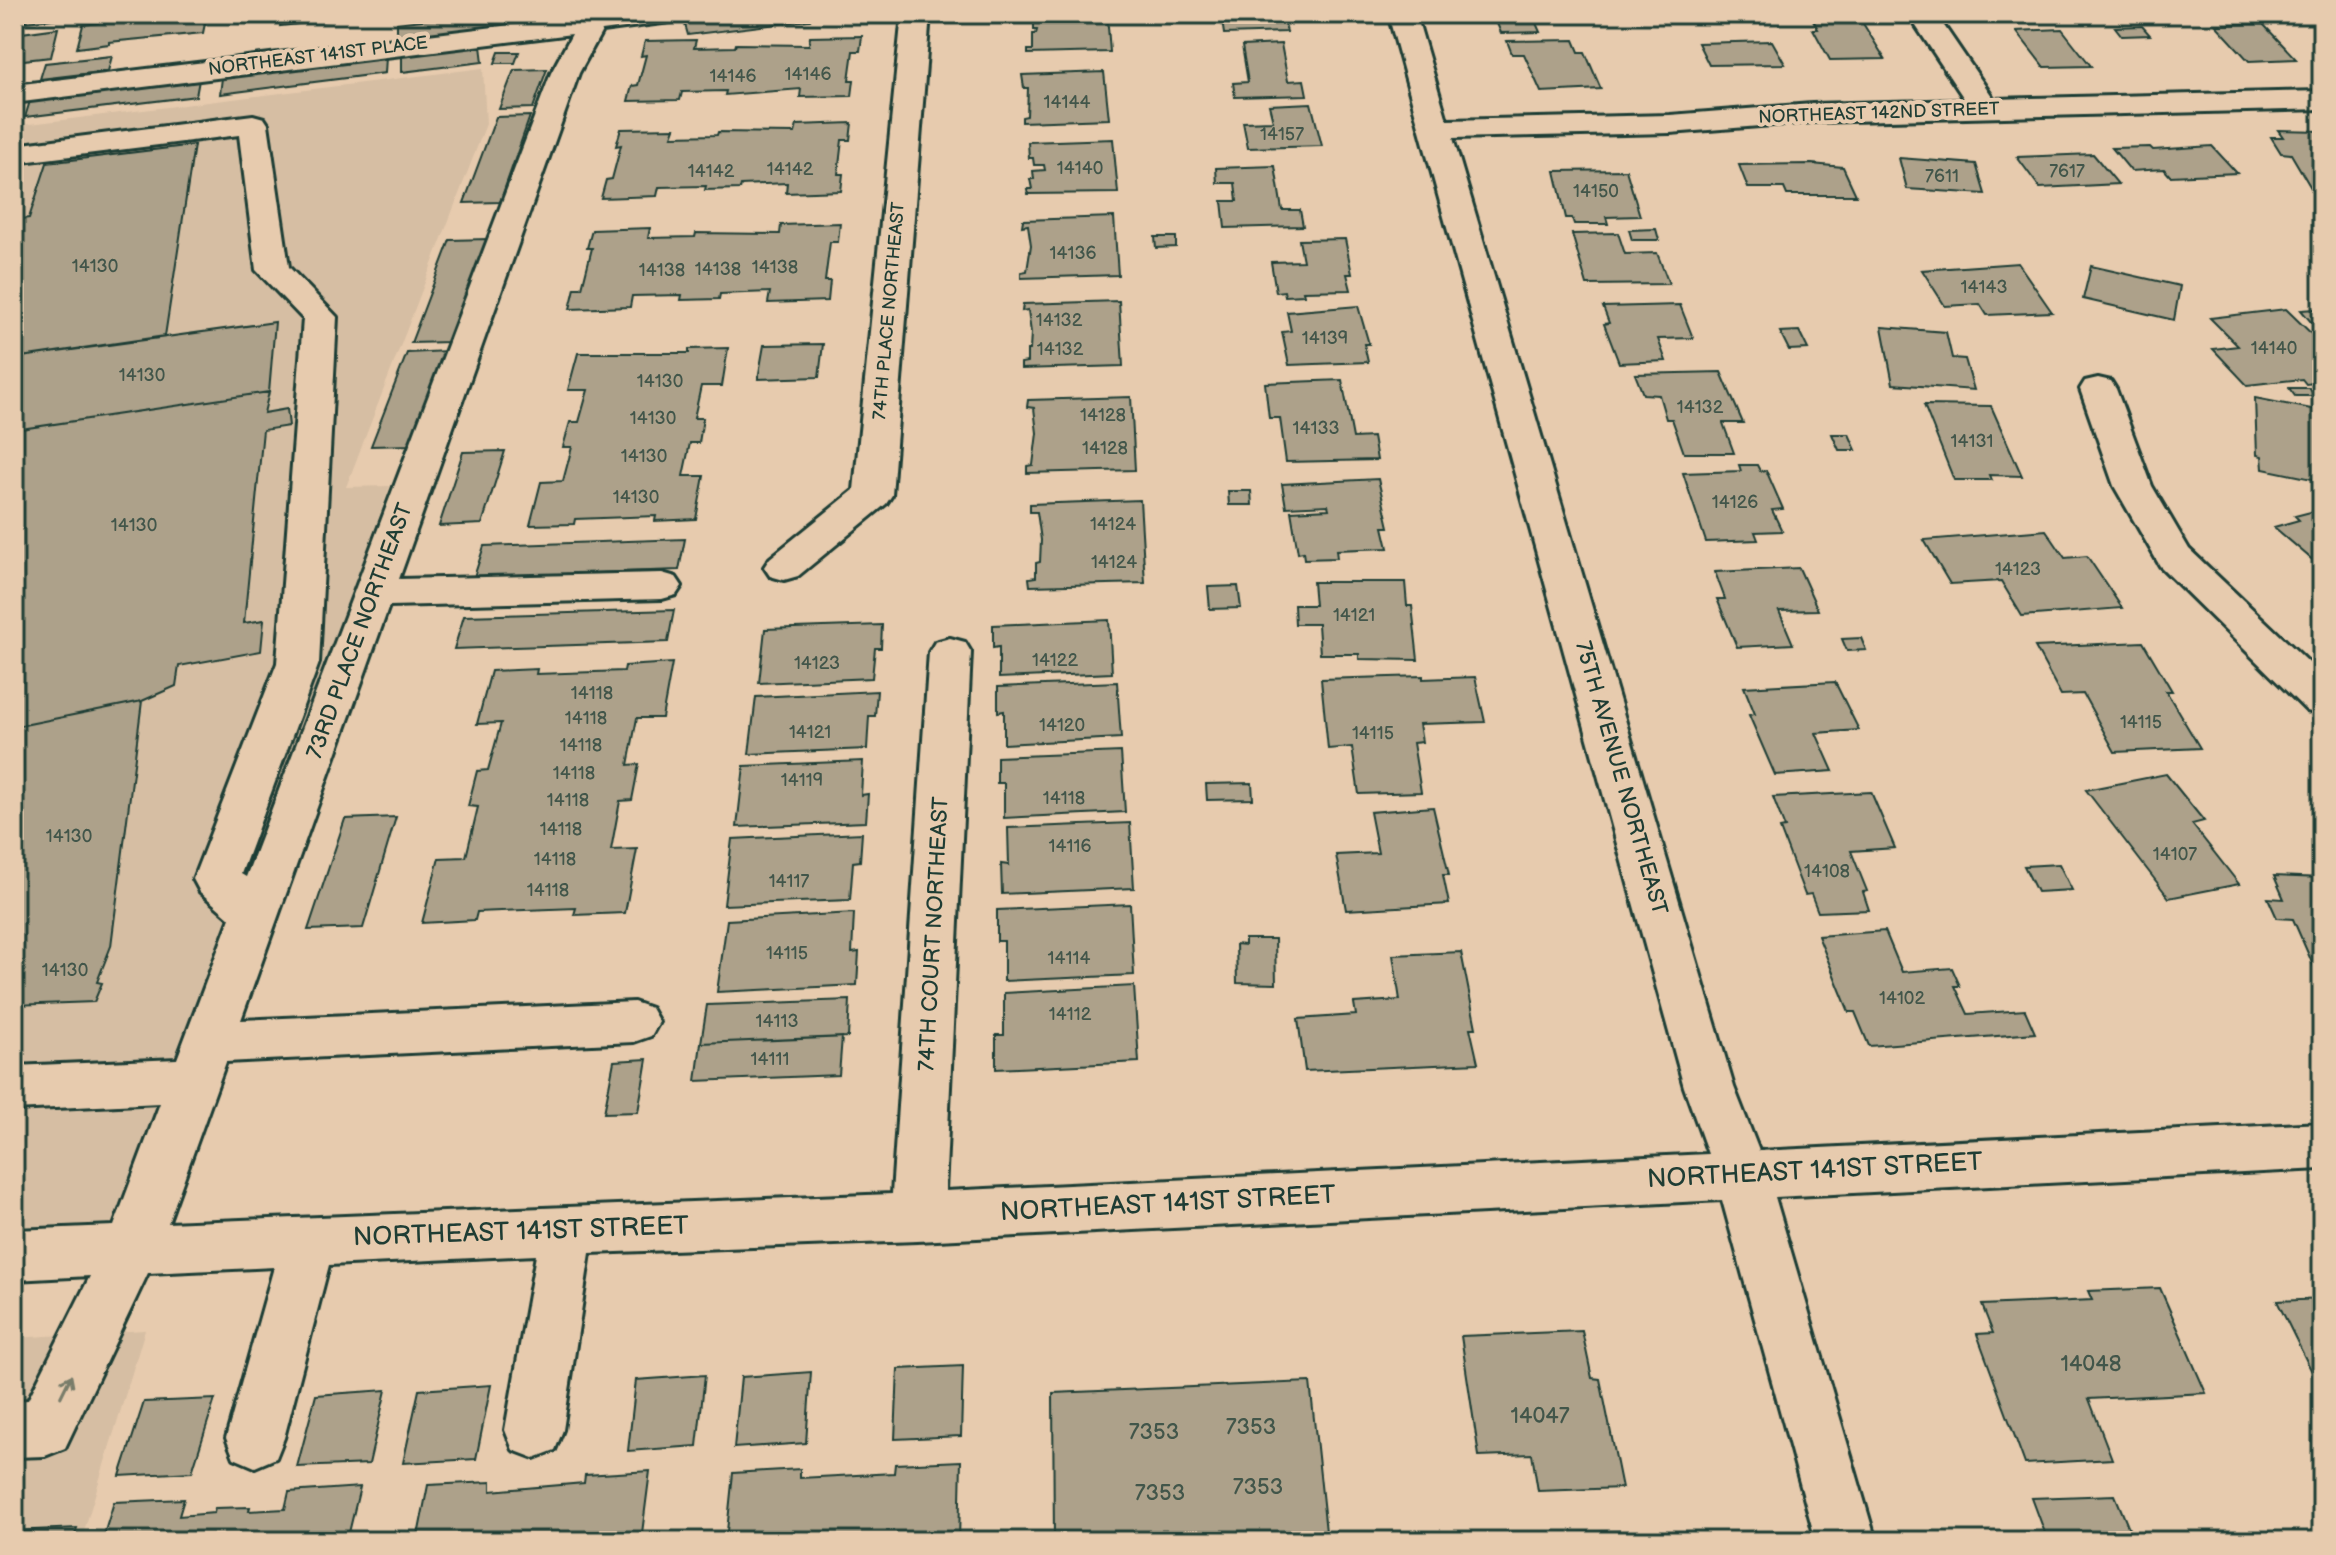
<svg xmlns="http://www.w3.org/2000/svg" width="2336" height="1555" font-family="'Balsamiq Sans',sans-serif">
<rect width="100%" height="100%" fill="#e7cbae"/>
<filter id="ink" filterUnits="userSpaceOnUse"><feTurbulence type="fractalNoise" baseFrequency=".0125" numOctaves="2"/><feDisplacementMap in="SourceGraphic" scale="16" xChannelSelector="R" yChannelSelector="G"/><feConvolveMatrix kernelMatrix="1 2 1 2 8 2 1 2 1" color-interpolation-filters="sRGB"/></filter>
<g filter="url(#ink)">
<path fill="#d6bea3" d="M483,68l3,56 -140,363 44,-1 -115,318 -143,445 -118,6v-1129z
M145,1330l-64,211h-67v-203z"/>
<path fill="#ada18a" stroke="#1f3d34" stroke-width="2" d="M29,14h33l-2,4 -34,4z
M101,14h106l-4,19 -94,9v2l-32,4 6,-23 15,-2z
M282,14h50v6l-52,6z
M472,14h49l1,9 -125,15v-15z
M738,14h70l2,6 -122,15 -4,-14z
M1026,14h81l3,38 -82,2v-4h5v-16h3l1,-4h-3v-7h-4l1,-7z
M1221,14h65l2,6h-4l3,12 -63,2z
M1493,14h66l1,2h-27l7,16 -39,1z
M1859,17l26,42 -55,1 -17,-31h5l-6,-11z
M2263,24l33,35 -47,2 -33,-36z
M2142,26l8,9 -28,1 -7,-9z
M58,28l-7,29 -37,4 8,-28z
M2062,29l29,37 -47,1 -28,-36z
M862,36l-2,15h-7l-4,29h5l-2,16 -52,1 1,-8 -76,6 1,-4 -44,1 -2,8 -52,1 4,-15 6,-1 8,-30 -5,1 4,-15 51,-1 -2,8 41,-1 1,-3 73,1 1,-8z
M1574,40l5,12h6l16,37 -60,3 -17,-38h-12l-5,-13z
M1772,41l13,23 -76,1 -11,-22z
M1281,44l7,37 16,-1 3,15 -72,2 -2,-14 15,-1 -6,-36z
M481,46l2,16 -81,10v-16z
M499,52h20l-4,11h-20z
M112,56l-4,15 -68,8 5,-16z
M386,57l-1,16 -165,21 2,-16z
M547,69l-14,39 -34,1 15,-39z
M1104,72l5,47 -87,3v-5l5,-1 1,-28h-4l-2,-13z
M199,80l-3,16 -171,21 5,-16z
M1311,103l11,43 -74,2 -5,-26 30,-1 -4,-16z
M530,116l-30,86 -36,1 32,-86z
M852,123l-2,17h-8l-4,34h5l-2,17 -55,2 1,-10 -46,2 -1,4 -35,1 1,-4 -47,1 -2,9 -56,2 5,-18 6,-1 9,-34 -5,1 5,-17 54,-1 -3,8 45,-1 1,-3 77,1 2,-8z
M2278,130l44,1v67h-5l-26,-44 -10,-1 -10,-16h12z
M1113,139l5,54 -90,1 -1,-5h5l-2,-10h4l-1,-8 12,-1 -1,-5h-10l-1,-7h-4l-1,-16z
M194,145l-29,191 -151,22v-138l15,-2 18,-55z
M2212,146l25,27 -67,3 -6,-7 -33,2 -19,-23 38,-1 3,3z
M2093,154l25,30 -78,4 -23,-31z
M1899,158l77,6 9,30 -78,-5z
M1812,164l31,3 13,28h-69l-3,-7h-36l-9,-23z
M1275,166l7,44h18l3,16 -78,2 -3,-27h15l-2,-18h-18l-1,-15z
M1626,170l14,46 -34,1 2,7h-34l-2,-6h-6l-11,-47z
M1114,217l4,58 -97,3v-6l6,-1 4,-26 -3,-20 -6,1 1,-6z
M840,223l-2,19h-8l-5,39h5l-2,20 -60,2 2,-11 -50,2 -1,5 -38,1 1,-5 -50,1 -2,11 -60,2 5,-21h7l10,-40h-5l5,-18 58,-2 -2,10 47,-1 1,-4 84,1 1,-9z
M1656,229l3,11h-27l-3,-10z
M1618,233l7,21 32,-1 12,31 -82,1 -15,-51z
M1155,237h21v10l-20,1z
M487,239l-37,103 -39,1 39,-103z
M1345,239l7,35h-5l4,16 -48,1 1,4 -19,1 -1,-5 -8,1 -5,-30 32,-1 -4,-21z
M2018,263l34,49 -65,3 -7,-11 -35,2 -23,-36z
M2091,266l89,20 -6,34 -91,-21z
M1119,301l4,65 -102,3v-6l6,-1v-12h3l1,-17 -3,-23 -6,1 1,-7z
M1680,305l13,33 -35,1 8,22 -47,2 -15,-39 5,-1 -6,-16z
M1358,306l11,38h-5l4,18 -79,3 -7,-33 9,-1 -4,-19z
M2286,309l36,35v38l-16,2 -4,-5 -55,6 -34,-36 25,-3 -28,-28z
M2315,309l7,8v4l-11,1 -10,-12z
M275,322l-6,70 -255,38v-72z
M1882,327l64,5 6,26 13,1 9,31 -81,-6z
M1799,331l9,18 -19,1 -9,-18z
M823,344l-4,33 -61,2 6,-34z
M728,348l-6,38h-21l-7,32h9l-4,25h-9l-7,33h21l-8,43 -41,2 1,-5 -81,3 -1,5 -44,1 11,-43 22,-1 9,-34h-9l7,-25h9l9,-32h-20l10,-37h111v-4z
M447,351l-34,94 -42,1 36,-93z
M1721,372l22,51h-20l11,30h-50l-12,-34h-6l-7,-24 -16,-1 -8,-20z
M1342,380l11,58 20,-1 4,23 -91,2 -6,-44h-11l-4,-35z
M2289,388h20l6,8h-20z
M269,392l-5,21 23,-4 2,17 -26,4 -19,193 20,-3 -3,31 -82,15 -3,20 -34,15 -128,26v-297z
M1131,397l4,73 -108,3v-7l6,-1 4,-32 -3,-25 -7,-1 1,-7z
M2255,398l67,13v70l-59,-12 -1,-13 -5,-1z
M1924,405l67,1 31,70 -33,-1 2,5h-37z
M1832,434h17l7,16h-17z
M505,451l-23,73 -43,2 24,-74z
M1739,465h18l3,6 6,-1 17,39 -11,1 10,21 -27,1 3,8 -52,2 -23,-69 58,-2z
M1378,479l11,48h-6l5,21 -52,2 1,8 -33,1 -1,-7 -5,1 -7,-42 38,-2 -1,-4 -42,2 -4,-23z
M1228,491h23l1,14h-23z
M1140,500l5,83 -115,3 -1,-8 7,-1v-14l4,-1 1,-22 -4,-28h-7v-8z
M2322,509v59l-48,-41 25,-7 -4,-4z
M2046,530l19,28 22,-2 35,52 -100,8 -21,-35 -51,3 -26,-44z
M685,539l-6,31 -205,7 10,-31z
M1799,568l19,42 -39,1 14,33 -56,3 -20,-48h8l-10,-27z
M1313,582h92l2,24h5l6,54 -59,-1v-5h-39l-2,-30h-23l-1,-19h21z
M1238,586l3,22 -31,1 -2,-22z
M674,610l-6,32 -214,7 10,-33z
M1109,620l3,53 -113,5v-31l-6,1v-23z
M882,625l-1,23h-6l-3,30 -113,5 6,-54z
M1861,638l5,12 -19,1 -5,-12z
M2143,642l29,49h-6l34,57 -85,4 -32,-58 -22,1 -26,-48z
M672,663l-10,55h-25l-9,47 11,-1 -7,36 -12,1 -9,49 26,-1 -12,64 -51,2 2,-7 -99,4 -2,8 -53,3 17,-65 27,-1 12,-50 -10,-1 9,-35 11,-1 13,-47 -24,1 14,-53 46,-2 -1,5 88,-3 1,-5z
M1423,676v3l52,-2 10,45 -66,2 3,18 -9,1 8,49 -62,2 -7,-47 -24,2 -7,-70z
M1117,682l4,56 -117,6v-33l-6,1v-25z
M1835,682l24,48 -43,3 17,38 -58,4 -26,-60 6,-1 -11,-27z
M877,691l-2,25h-6l-2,33 -118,5 7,-57z
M142,701l-31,245 -14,36 5,1 -8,19 -80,3v-278z
M1121,752l4,60 -121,6v-35h-7v-26z
M863,761l-2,34 7,-1 -2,28 -129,5 7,-61z
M2166,774l38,47 -12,3 47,60 -70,14 -83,-108z
M1252,783l1,16 -46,1 -1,-16z
M1871,792l24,56 -44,3 16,40 -4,1 6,18 -51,2 -7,-18 -6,1 -25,-66 5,-1 -12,-31z
M1433,807l16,68h-6l6,29 -103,6 -10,-55 42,-2 -8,-41z
M396,817l-33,111 -55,2 37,-111z
M1130,823l4,65 -132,6 -1,-30 8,1 -1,-37z
M862,833l-2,28 -7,1 -3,38 -126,5 8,-66z
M2059,864l13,26 -35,2 -13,-26z
M2274,876l48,2v90l-8,-1 -21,-48 -16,-1 -9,-20 16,1z
M1130,904l4,71 -130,6v-40h-7v-31z
M854,913l-2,40 7,-1 -2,33 -140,7 10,-72z
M1885,931l17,41 50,-4 8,18h-5l13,28 57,-4 10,23 -166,13 -14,-34h-6l-31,-76z
M1245,939h30l1,45 -39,-1 -1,-39 9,1z
M1461,952l15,76h-6l8,35 -173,8 -7,-52 58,-4 -2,-12 46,-3 -7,-45z
M1134,986l5,76 -143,7v-34h8v-42z
M850,1000l-2,37 -147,6 6,-38z
M842,1037l-3,38 -143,6 5,-38z
M647,1059l-9,53 -34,1 10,-52z
M2160,1288l46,105 -117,6 23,60 -87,5 -48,-130 16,-1 -11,-28 110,-5 -4,-9z
M2322,1299v93l-45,-91z
M1582,1331l10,47 8,1 22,109 -84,3 -6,-37 -53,2 -18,-120z
M963,1366l-2,70 -66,3 3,-70z
M811,1372l-5,71 -72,5 7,-71z
M705,1375l-8,71 -69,5 8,-71z
M1310,1382l17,159h-273l-1,-148z
M491,1385l-15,74 -73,4 16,-73z
M386,1390l-17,74 -72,3 19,-72z
M215,1399l-23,73 -72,4 24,-74z
M961,1461l-2,80h-233l7,-68 67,-4v9l94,-5 1,-9z
M650,1471l-9,70h-224l11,-56 63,-3v9l93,-8 1,-8z
M360,1487l-13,54h-245l12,-39 70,-3 -5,17 35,-3 1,-5 35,-1 -1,4 36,-2 4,-17z
M2115,1495l19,46h-86l-16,-43z
M77,1528l-4,13h-59v-10z
M1620,1531l2,10h-145l-1,-3z"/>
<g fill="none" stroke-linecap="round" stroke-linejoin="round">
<defs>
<path id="minor" d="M576,14h108l-4,6 -10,2 -68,9 -23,42 -180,506 263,-6 14,4 6,9 -6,9 -14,4 -273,7 -148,414 393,-18 17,6 8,14 -8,14 -17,6 -408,20 -58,161 724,-29 37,-542 6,-10 15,-4 15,4 6,10 -26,539 763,-37 -24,-67 -296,-1073h28l31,106 223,-5 142,-11 153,-4 -57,-86h28l58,85 328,-8v18l-510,13 -142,11 -217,5 281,949 25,64 563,-28v46l-547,28 101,344h-60l-94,-341 -805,41 -327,12 -27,177 -8,20 -21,8 -21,-8 -8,-20 31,-175 -207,10 -45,173 -8,20 -21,9 -21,-9 -8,-20 48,-171 -126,6 -83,175 -20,8 -31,1v-56l14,-1 62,-124 -76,4v-50l100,-4 46,-123 -146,7v-44l163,-7 53,-141 -30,-26 -7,-13 84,-216 26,-344 -47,-49 -17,-135 -225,28v-18l239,-30 11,3 4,6 21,143 48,50 -18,346 -78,211 5,3 305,-804 21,-39 -558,69v-18l563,-68z
M902,14h28l-38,481 -6,9 -88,72 -14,4 -14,-4 -6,-9 6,-9 84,-68z
M2098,378l13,3 5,8 36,97 37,63 133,126v40l-15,-4 -147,-145 -46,-80 -34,-97 5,-8z"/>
</defs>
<use href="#minor" stroke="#1f3d34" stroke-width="6"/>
<use href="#minor" fill="#e7cbae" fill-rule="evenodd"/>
</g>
<defs><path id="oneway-shaft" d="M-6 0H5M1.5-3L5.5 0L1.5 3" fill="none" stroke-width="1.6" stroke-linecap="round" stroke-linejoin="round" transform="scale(2)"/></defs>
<use stroke="#797d6b" href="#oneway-shaft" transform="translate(66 1386) rotate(-64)"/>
</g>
<g text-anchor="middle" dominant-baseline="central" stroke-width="8" stroke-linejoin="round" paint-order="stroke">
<g font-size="18" fill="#1f3d34" stroke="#e7cbae">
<text transform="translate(318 56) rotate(-7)">NORTHEAST 141ST PLACE</text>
<text transform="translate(1879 113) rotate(-2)">NORTHEAST 142ND STREET</text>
<text transform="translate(889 311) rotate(-85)">74TH PLACE NORTHEAST</text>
</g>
<g font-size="18" fill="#42564a">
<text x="808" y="74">14146</text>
<text x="733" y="76">14146</text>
<text x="1067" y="102">14144</text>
<text x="1282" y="134">14157</text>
<text x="1080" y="168">14140</text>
<text x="790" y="169">14142</text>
<text x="711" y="171">14142</text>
<text x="2067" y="171">7617</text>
<text x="1942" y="176">7611</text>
<text x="1596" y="191">14150</text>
<text x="1073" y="253">14136</text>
<text x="95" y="266">14130</text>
<text x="775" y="267">14138</text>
<text x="718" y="269">14138</text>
<text x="662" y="270">14138</text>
<text x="1984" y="287">14143</text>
<text x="1059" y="320">14132</text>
<text x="1325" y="338">14139</text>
<text x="2274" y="348">14140</text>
<text x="1060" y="349">14132</text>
<text x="142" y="375">14130</text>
<text x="660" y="381">14130</text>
<text x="1700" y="407">14132</text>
<text x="1103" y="415">14128</text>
<text x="653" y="418">14130</text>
<text x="1316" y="428">14133</text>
<text x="1972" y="441">14131</text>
<text x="1105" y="448">14128</text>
<text x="644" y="456">14130</text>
<text x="636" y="497">14130</text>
<text x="1735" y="502">14126</text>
<text x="1113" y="524">14124</text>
<text x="134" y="525">14130</text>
<text x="1114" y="562">14124</text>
<text x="2018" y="569">14123</text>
<text x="1354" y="615">14121</text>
<text x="1055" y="660">14122</text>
<text x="817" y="663">14123</text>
<text x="592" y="693">14118</text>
<text x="586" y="718">14118</text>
<text x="2141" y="722">14115</text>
<text x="1062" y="725">14120</text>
<text x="810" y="732">14121</text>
<text x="1373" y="733">14115</text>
<text x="581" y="745">14118</text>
<text x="574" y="773">14118</text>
<text x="802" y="780">14119</text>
<text x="1064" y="798">14118</text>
<text x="568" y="800">14118</text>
<text x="561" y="829">14118</text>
<text x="69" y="836">14130</text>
<text x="1070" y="846">14116</text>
<text x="2175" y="854">14107</text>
<text x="555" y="859">14118</text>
<text x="1827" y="871">14108</text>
<text x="789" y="881">14117</text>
<text x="548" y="890">14118</text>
<text x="787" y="953">14115</text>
<text x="1069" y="958">14114</text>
<text x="65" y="970">14130</text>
<text x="1902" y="998">14102</text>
<text x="1070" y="1014">14112</text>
<text x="777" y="1021">14113</text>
<text x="770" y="1059">14111</text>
</g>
<g font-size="22" fill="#1f3d34" stroke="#e7cbae">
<text transform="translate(360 631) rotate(-70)">73RD PLACE NORTHEAST</text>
<text transform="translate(1621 778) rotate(74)">75TH AVENUE NORTHEAST</text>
<text transform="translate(934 934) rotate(-87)">74TH COURT NORTHEAST</text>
</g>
<g font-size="22" fill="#42564a">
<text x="2091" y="1364">14048</text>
<text x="1540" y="1416">14047</text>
<text x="1251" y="1427">7353</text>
<text x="1154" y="1432">7353</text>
<text x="1258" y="1487">7353</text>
<text x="1160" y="1493">7353</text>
</g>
<g font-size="26" fill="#1f3d34" stroke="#e7cbae">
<text transform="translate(1815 1171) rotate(-3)">NORTHEAST 141ST STREET</text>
<text transform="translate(1168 1204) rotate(-3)">NORTHEAST 141ST STREET</text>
<text transform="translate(521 1232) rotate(-2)">NORTHEAST 141ST STREET</text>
</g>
</g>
<rect width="2336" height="1555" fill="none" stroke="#e7cbae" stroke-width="48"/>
<rect x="24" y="24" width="2288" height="1507" fill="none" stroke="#1f3d34" stroke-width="3" filter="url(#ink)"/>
</svg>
